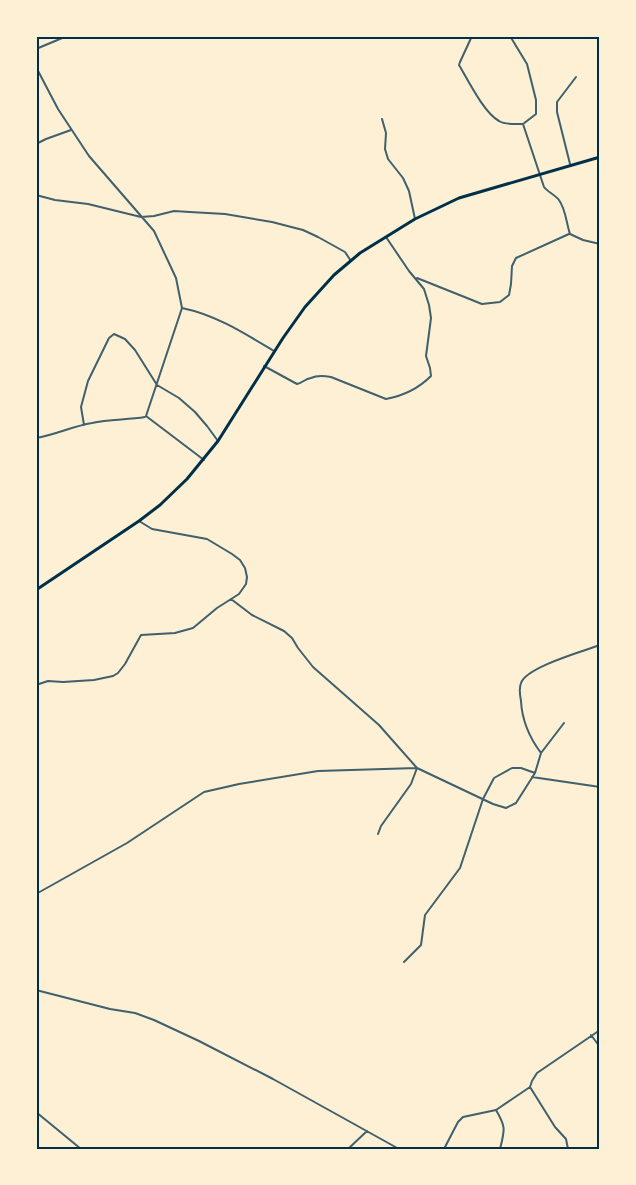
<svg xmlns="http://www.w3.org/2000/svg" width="636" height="1185" font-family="Raleway,sans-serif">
<rect width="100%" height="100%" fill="#fdf0d5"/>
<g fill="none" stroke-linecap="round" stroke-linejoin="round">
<path stroke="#3f606c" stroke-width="2" d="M472,36l-12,26 -1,3c9,15 25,48 40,56 6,4 17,3 24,3
M510,36l17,28 9,36v14l-13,10 21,63c4,5 11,8 15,13 7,10 7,22 11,34l13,6 17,4
M36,49l31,-13
M36,67l22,42 31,47 65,75 22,47 6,30 -36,108 58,44
M382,119l4,14 -1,16 3,10 15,19 6,13 6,28
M36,144l10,-5 25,-9
M570,164l-13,-52v-10l19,-25
M36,195l19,5 33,4 53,13 13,-1 20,-5 16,1 35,2 47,8 31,8 15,7 27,15 6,9
M417,278l65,26 18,-2 9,-7 2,-11 1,-18 4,-8 53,-24
M182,308c34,7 62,25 92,43
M264,366l33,18c5,-1 8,-5 14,-6 6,-3 14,-2 20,-1l55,22c16,-3 33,-11 45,-23l-1,-8 -4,-12 5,-38 -2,-13 -5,-16 -15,-18 -23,-34
M84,425l-3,-18 7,-26 21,-43 5,-4 11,5 10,11 22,35 22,13 16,14 12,14 11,15
M36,438c19,-3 37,-12 56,-15 17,-4 35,-3 53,-6
M231,599l21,16 32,16 8,7 6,10 15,19 66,58 38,43 76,36 13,4 10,-5 19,-30 6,-20 23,-30
M36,685l12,-4 15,1 31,-2 19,-4 5,-3 7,-9 16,-29 34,-2 18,-5 24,-20 22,-14 7,-10 1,-7 -2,-9 -5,-8 -8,-6 -25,-15 -55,-10 -13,-8
M541,753c-12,-16 -19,-32 -20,-52 -1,-5 -2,-13 0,-18 5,-16 63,-32 79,-38
M532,777l68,10
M378,834l3,-8 30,-42 6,-16
M36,894l91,-51 77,-51 35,-8 79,-13 99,-3
M404,962l17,-17 4,-30 35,-47 23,-69 11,-21 18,-10h9l14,5
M36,990l74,19 25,4 19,7 45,21 74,38 126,70
M591,1035l9,12
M530,1087l25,40 11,12 2,10
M496,1110c10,17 9,19 4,39
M348,1149l19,-18
M444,1149l14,-27 5,-5 33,-7 34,-23 2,-6 5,-8 63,-43"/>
<path stroke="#3f606c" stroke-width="2" d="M36,1112l45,37"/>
<path stroke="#003049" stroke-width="3" d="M36,590l103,-69 21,-16 27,-26 31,-38 65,-103 22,-31 29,-32 26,-22 55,-34 44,-21 141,-41"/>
</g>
<rect width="636" height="1185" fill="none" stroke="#fdf0d5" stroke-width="75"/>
<rect x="38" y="38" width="560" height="1110" fill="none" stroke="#003049" stroke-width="2"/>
</svg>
